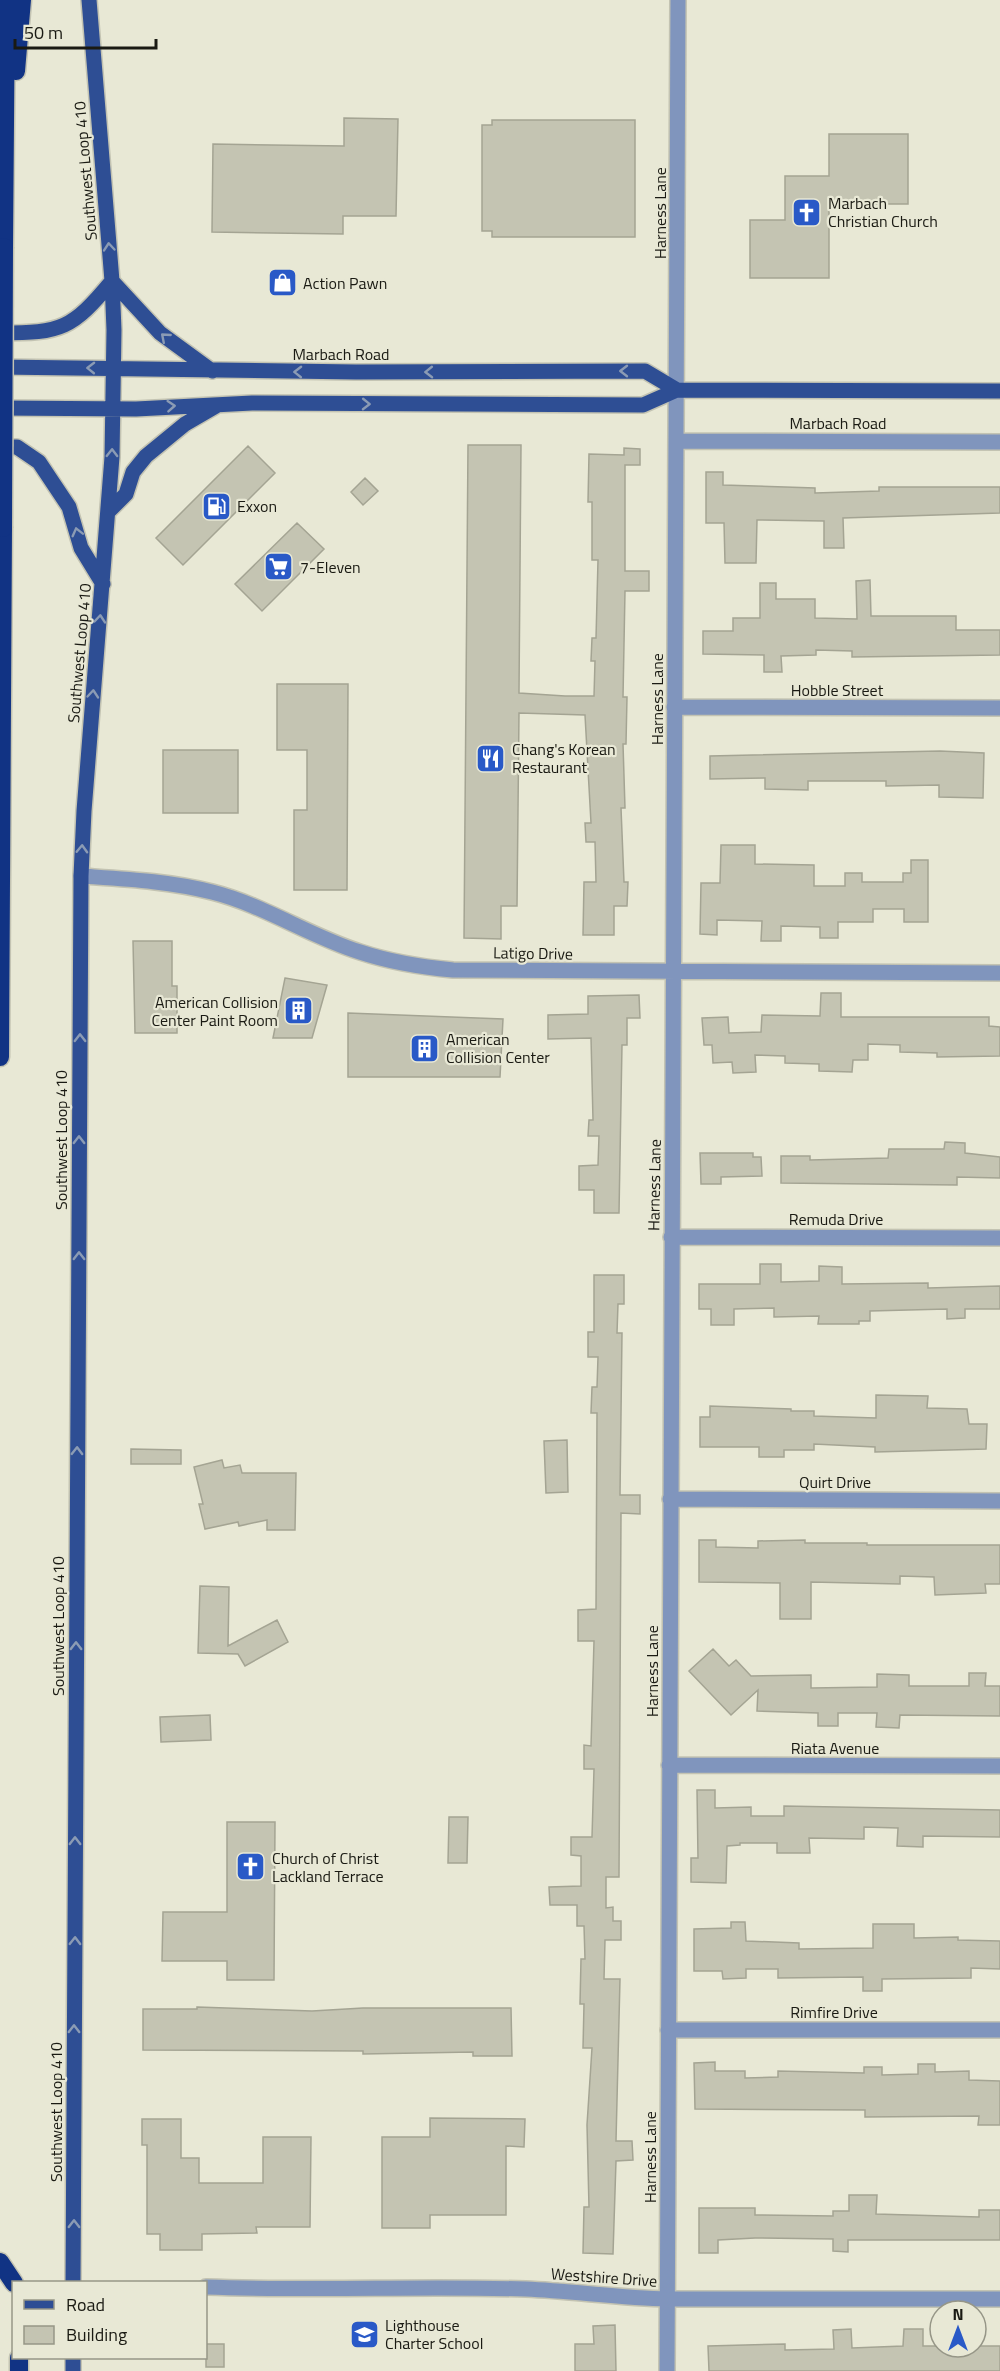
<svg xmlns="http://www.w3.org/2000/svg" width="1000" height="2371" font-family="'Titillium Web',sans-serif">
<rect width="100%" height="100%" fill="#e8e8d5"/>
<path fill="#c4c4b2" stroke="#a4a493" stroke-width="1.5" d="M344,118l54,1 -2,97h-53v18l-131,-2 1,-88 131,2z
M492,120h143v117h-143v-6h-10v-106h10z
M829,134h79v70h-79v74h-79v-58h35v-44h44z
M468,445h53l-2,248 46,3h29l1,-35h-4l1,-23h4l2,-78h-6v-58h-4l1,-48 35,1v-7l16,1v16h-15v106h24v20h-24l-2,106h4l-1,47h-3l2,64h-4l3,74h4l-1,24h-13v29h-31l1,-53h12l-1,-40h-9l-1,-19h6l-6,-108 -66,-2 -2,193h-16v33l-37,-1z
M248,446l27,27 -92,92 -27,-27z
M706,472h17v13l92,3v5l64,-2v-4h121v26l-157,5 1,30h-20v-27l-67,-1 -1,43h-31l-1,-40h-18z
M365,478l13,13 -15,14 -12,-13z
M297,523l27,26 -62,62 -27,-27z
M870,580l1,36h85v14h44v25l-148,2v-6l-36,-1v5l-35,1 1,16h-18v-17l-61,-1v-23h30v-13h27v-35h16v16h39v19l42,1 -1,-38z
M277,684h71l-1,206h-53v-80h13v-60h-30z
M163,750h75v63h-75z
M940,751l44,2 -1,45 -44,-1v-12l-53,1v-5h-78v9l-43,-1v-11l-55,1v-23z
M721,845h34v19l59,1v21h31v-13h17v9h41v-9h8v-13h17v62h-24v-13h-31v13h-35v16h-18v-11l-39,-1v15h-20l1,-20 -45,-1v15l-17,-1 1,-51h19z
M133,941h39v45h5v47h-42z
M285,978l42,7 -15,53h-39z
M821,993h20v24h148v9l11,1v29l-63,1v-4l-37,-1v-7l-32,-1v16h-15l-1,12 -33,-1v-7l-34,-1v-7l-30,-1 1,17 -23,1 -1,-11 -19,1 -1,-18h-8l-2,-27 26,-1 1,16 32,-1 1,-17 58,1z
M639,995l1,23h-13v27h-5l-3,168h-25v-23h-15v-24l19,-1 1,-29h-11l1,-16h4l-2,-82 -43,1v-24l40,-1v-18z
M348,1013l155,6 -3,58h-152z
M945,1142l20,1v10l35,4v21l-43,-1v8l-176,-2v-27h29v4l78,-2 1,-9h55z
M700,1153h53v4h8l1,19 -41,1v7h-20z
M760,1264h21v18l38,-1v-15l23,1v17l86,-1v5l72,-2v23h-35v9l-18,1v-10l-77,2v10h-11v3h-41l1,-8 -45,1v-9l-40,1v16h-23v-16h-12v-25h61z
M594,1275h30v29h-6l-1,29h5l-2,162h20v19l-19,-1 -2,364h-13v31l7,-1v14h8v19h-16l-1,39h16l-4,162h16l1,19 -17,1 -3,93 -30,-1 1,-46h5l-2,-82 5,-77h-9l1,-44h-4l1,-45h4l-1,-33h-7v-21h-27l-1,-18 32,-1v-30l-10,-1v-18h21l2,-68h-10v-24l7,1 3,-105h-16v-31l18,-1 1,-196h-6l1,-26h5l1,-30h-10v-25h6z
M876,1395l52,1 -1,12 40,1 2,15h18l-1,25 -111,3v-5l-61,-3v6h-30v7h-25v-10h-59v-30h10v-11l81,3v2h23v5l62,2z
M567,1440l1,52 -22,1 -2,-52z
M131,1449l50,1v14h-50z
M222,1460l2,8 16,-3 2,8h54l-1,57h-28v-10l-28,6 -1,-4 -33,7 -6,-25h4l-9,-37z
M699,1540h17v7l42,1v-7l47,-1v3h62v2h133v39h-15l1,9 -51,2 -1,-18 -34,-1v8l-89,-2v37h-31v-36l-81,-1z
M200,1586l29,1 -1,59 49,-26 11,22 -43,24 -7,-12 -40,-1z
M713,1649l16,17 7,-6 15,16 60,-1v13l66,-1v-13l32,1v11h60v-13h17l-1,13h15v30l-100,-1 -1,13 -23,-1 1,-14h-39v13h-20v-13l-61,-2 1,-21 -27,25 -42,-44z
M210,1715l1,25 -50,2 -1,-25z
M697,1790h18v18l36,-1v9h33v-10l216,4v27l-77,-1v11l-26,-1 1,-18 -34,-1v12l-55,-1 1,15h-33v-10h-37v2l-13,1 -1,37 -35,-1v-24h7z
M449,1817h19l-1,46h-19z
M227,1822h48l-1,158h-47v-19h-65l1,-49h64z
M731,1922h14l1,19 53,2v6l74,-1v-24h41v14l44,-1v3l42,1v28l-29,-1v10l-89,1v12h-19v-14l-85,1v-9h-32v9l-23,1 -1,-8h-28v-42l37,-1z
M197,2007l115,4 51,-3h148l1,48h-39v-4l-110,2v-3l-220,-1v-41h54z
M715,2062v9h30v7l33,-1v-6l86,2v-6h18v8l36,-1v-10h17v8l34,-1v9l31,1v44h-22l1,-9 -114,1v-7l-170,-1 -1,-46z
M430,2118l95,1 -1,28 -18,-1v69h-76v13h-48v-91h48z
M142,2119h39v39h18v25h64v-46h48l-1,90h-54l1,6 -55,1v16h-42v-16h-13v-89h-5z
M849,2195h28l-1,19 103,3v-7h21v30h-152v12l-15,-1v-12l-78,-1 -37,2v13h-19v-45h56v7l78,1v-5h16z
M615,2325l1,46h-41v-27h19l-1,-18z
M851,2329l1,19 51,-2 1,-17h19v17h77v25h-291l-1,-25 77,-2v6l49,-1 -1,-19z
M206,2344h18v23h-18z"/>
<g fill="none" stroke-linecap="round" stroke-linejoin="round">
<defs>
<path id="minor" d="M677,441l323,1
M674,707l326,1
M81,876c44,3 88,5 131,16 52,13 97,44 148,60 30,10 61,15 93,18l547,3
M671,1237l329,1
M670,1499l330,2
M669,1765l331,1
M668,2030h332
M206,2287c106,4 213,-1 320,2 47,2 94,9 142,10h332
M667,2371l11,-2371"/>
<path id="major" d="M0,333c62,0 72,-4 112,-52l48,52 52,38
M0,367l356,5 289,-1 32,19
M0,408l136,1 116,-6 391,2 34,-15 323,1
M0,447h17l22,15 30,45 12,41 22,36
M109,511l17,-17 7,-22 13,-16 39,-32 31,-18
M73,2282l8,-1406 3,-65 28,-354 2,-127 -2,-49 -23,-281
M73,2371v-13"/>
<path id="highway" d="M16,71l6,-71
M4,247l2,-247
M0,1057l3,-529
M0,2262l14,21
M19,2358v13"/>
</defs>
<use href="#minor" stroke="#c3c3b2" stroke-width="18"/>
<use href="#major" stroke="#c3c3b2" stroke-width="18"/>
<use href="#highway" stroke="#c3c3b2" stroke-width="21"/>
<use href="#minor" stroke="#8095bd" stroke-width="15"/>
<use href="#major" stroke="#2e4e94" stroke-width="15"/>
<use href="#highway" stroke="#113384" stroke-width="18"/>
<defs>
<path id="highway-bridge" d="M3,528l1,-281"/>
</defs>
<use href="#highway-bridge" stroke="#c3c3b2" stroke-width="21" stroke-linecap="butt"/>
<use href="#highway-bridge" stroke="#113384" stroke-width="18"/>
</g>
<defs><path id="oneway-chevron" d="M-2-3.5L2.5 0L-2 3.5" fill="none" stroke-width="1.6" stroke-linecap="round" stroke-linejoin="round" transform="scale(1.5)"/></defs>
<g stroke="#8b9bb4">
<use href="#oneway-chevron" transform="translate(109 247) rotate(-95)"/>
<use href="#oneway-chevron" transform="translate(165 337) rotate(-139)"/>
<use href="#oneway-chevron" transform="translate(91 368) rotate(-179)"/>
<use href="#oneway-chevron" transform="translate(624 371) rotate(180)"/>
<use href="#oneway-chevron" transform="translate(298 372) rotate(-179)"/>
<use href="#oneway-chevron" transform="translate(429 372) rotate(179)"/>
<use href="#oneway-chevron" transform="translate(366 404) rotate(1)"/>
<use href="#oneway-chevron" transform="translate(171 406) rotate(-4)"/>
<use href="#oneway-chevron" transform="translate(112 453) rotate(-89)"/>
<use href="#oneway-chevron" transform="translate(77 532) rotate(-104)"/>
<use href="#oneway-chevron" transform="translate(100 619) rotate(-85)"/>
<use href="#oneway-chevron" transform="translate(93 694) rotate(-85)"/>
<use href="#oneway-chevron" transform="translate(82 849) rotate(-88)"/>
<use href="#oneway-chevron" transform="translate(80 1038) rotate(-90)"/>
<use href="#oneway-chevron" transform="translate(79 1140) rotate(-90)"/>
<use href="#oneway-chevron" transform="translate(79 1256) rotate(-90)"/>
<use href="#oneway-chevron" transform="translate(77 1451) rotate(-89)"/>
<use href="#oneway-chevron" transform="translate(76 1646) rotate(-90)"/>
<use href="#oneway-chevron" transform="translate(75 1841) rotate(-90)"/>
<use href="#oneway-chevron" transform="translate(75 1941) rotate(-89)"/>
<use href="#oneway-chevron" transform="translate(74 2029) rotate(-90)"/>
<use href="#oneway-chevron" transform="translate(74 2224) rotate(-90)"/>
</g>
<defs>
<symbol id="church-square" viewBox="-11 -11 22 22"><rect x="-9" y="-9" width="18" height="18" rx="4" fill="#2959c7" stroke="#e8e8d5"/><path d="M-1.2-6h2.4v3.5h3.3v2.4h-3.3V6h-2.4V-.1h-3.3v-2.4h3.3Z" fill="#fff"/></symbol>
<symbol id="shop-square" viewBox="-11 -11 22 22"><rect x="-9" y="-9" width="18" height="18" rx="4" fill="#2959c7" stroke="#e8e8d5"/><path d="M-5-2.5h2.3a2.7 3.5 0 0 1 5.4 0H5L5.5 6h-11ZM-1.5-2.5h3a1.5 2.3 0 0 0-3 0Z" fill="#fff"/></symbol>
<symbol id="fuel-square" viewBox="-11 -11 22 22"><rect x="-9" y="-9" width="18" height="18" rx="4" fill="#2959c7" stroke="#e8e8d5"/><path d="M-5.5-6h7V0h2V4h1.3V-2.5L3-4.5l.8-.8L6-3V5H2.5V1h-1V6h-7ZM-4.2-4.7v3.2H.2V-4.7Z" fill="#fff"/></symbol>
<symbol id="supermarket-square" viewBox="-11 -11 22 22"><rect x="-9" y="-9" width="18" height="18" rx="4" fill="#2959c7" stroke="#e8e8d5"/><path d="M-6-5.5h2.5l.6 2H6L4.5 2H-2.5L-4.4-4H-6ZM-1.5 3.2a1.3 1.3 0 1 0 .1 0ZM3 3.2a1.3 1.3 0 1 0 .1 0Z" fill="#fff"/></symbol>
<symbol id="restaurant-square" viewBox="-11 -11 22 22"><rect x="-9" y="-9" width="18" height="18" rx="4" fill="#2959c7" stroke="#e8e8d5"/><path d="M-5-6h1v4h1v-4h1v4h1v-4h1v5L-1.5 .5V6h-2V.5L-5-1ZM5-6V6H3V1.5H1.5Q1.5-4 5-6Z" fill="#fff"/></symbol>
<symbol id="building-square" viewBox="-11 -11 22 22"><rect x="-9" y="-9" width="18" height="18" rx="4" fill="#2959c7" stroke="#e8e8d5"/><path d="M-4-6H4V6H1V3H-1V6H-4ZM-2.5-4.3h1.7v1.8h-1.7ZM.8-4.3h1.7v1.8H.8ZM-2.5-1h1.7V.8h-1.7ZM.8-1h1.7V.8H.8Z" fill="#fff"/></symbol>
<symbol id="school-square" viewBox="-11 -11 22 22"><rect x="-9" y="-9" width="18" height="18" rx="4" fill="#2959c7" stroke="#e8e8d5"/><path d="M0-5L7-2L0 1L-7-2ZM-4 1L0 2.5L4 1V4Q0 6-4 4Z" fill="#fff"/></symbol>
</defs>
<g fill-rule="evenodd">
<use href="#church-square" x="790" y="196" width="33" height="33"/>
<use href="#shop-square" x="266" y="266" width="33" height="33"/>
<use href="#fuel-square" x="200" y="490" width="33" height="33"/>
<use href="#supermarket-square" x="262" y="550" width="33" height="33"/>
<use href="#restaurant-square" x="474" y="742" width="33" height="33"/>
<use href="#building-square" x="282" y="994" width="33" height="33"/>
<use href="#building-square" x="408" y="1032" width="33" height="33"/>
<use href="#church-square" x="234" y="1850" width="33" height="33"/>
<use href="#school-square" x="348" y="2318" width="33" height="33"/>
</g>
<g text-anchor="middle" dominant-baseline="central" stroke-width="4.5" stroke-linejoin="round" paint-order="stroke">
<g font-size="16" fill="#1a1a13" stroke="#e8e8d5">
<text transform="translate(85 171) rotate(-95)">Southwest Loop 410</text>
<text transform="translate(660 213) rotate(-90)">Harness Lane</text>
<text x="341" y="354">Marbach Road</text>
<text x="838" y="423">Marbach Road</text>
<text transform="translate(79 653) rotate(-85)">Southwest Loop 410</text>
<text x="837" y="690">Hobble Street</text>
<text transform="translate(657 699) rotate(-90)">Harness Lane</text>
<text transform="translate(533 953) rotate(1)">Latigo Drive</text>
<text transform="translate(61 1140) rotate(-90)">Southwest Loop 410</text>
<text transform="translate(654 1185) rotate(-89)">Harness Lane</text>
<text x="836" y="1219">Remuda Drive</text>
<text x="835" y="1482">Quirt Drive</text>
<text transform="translate(58 1626) rotate(-90)">Southwest Loop 410</text>
<text transform="translate(652 1671) rotate(-90)">Harness Lane</text>
<text x="835" y="1748">Riata Avenue</text>
<text x="834" y="2012">Rimfire Drive</text>
<text transform="translate(56 2112) rotate(-90)">Southwest Loop 410</text>
<text transform="translate(650 2157) rotate(-90)">Harness Lane</text>
<text transform="translate(604 2277) rotate(4)">Westshire Drive</text>
</g>
<g font-size="16" fill="#1a1a13" stroke="#e8e8d5" text-anchor="start">
<text x="828" y="203">Marbach<tspan x="828" dy="18">Christian Church</tspan></text>
<text x="303" y="283">Action Pawn</text>
<text x="237" y="506">Exxon</text>
<text x="300" y="567">7-Eleven</text>
<text x="512" y="749">Chang's Korean<tspan x="512" dy="18">Restaurant</tspan></text>
<text x="278" y="1002" text-anchor="end">American Collision<tspan x="278" dy="18">Center Paint Room</tspan></text>
<text x="446" y="1039">American<tspan x="446" dy="18">Collision Center</tspan></text>
<text x="272" y="1858">Church of Christ<tspan x="272" dy="18">Lackland Terrace</tspan></text>
<text x="385" y="2325">Lighthouse<tspan x="385" dy="18">Charter School</tspan></text>
</g>
</g>
<rect x="12" y="2281" width="195" height="78" fill="#e8e8d5" stroke="#969687" stroke-width="1.5"/>
<rect x="24" y="2300" width="30" height="9" fill="#2e4e94" stroke="#969687" stroke-width="1.5"/>
<text x="66" y="2311" font-size="18" fill="#1a1a13">Road</text>
<rect x="24" y="2326" width="30" height="18" fill="#c4c4b2" stroke="#969687" stroke-width="1.5"/>
<text x="66" y="2341" font-size="18" fill="#1a1a13">Building</text>
<g transform="translate(958 2329)"><circle r="28" fill="#e8e8d5" stroke="#969687" stroke-width="1.5"/>
<path d="M0-4.5L10 22L0 15L-10 22Z" fill="#2959c7"/>
<text y="-9" font-size="16" font-weight="bold" text-anchor="middle" fill="#1a1a13">N</text>
</g>
<path d="M15 39v9h141v-9" fill="none" stroke="#1a1a13" stroke-width="3"/>
<text x="24" y="39" font-size="18" fill="#1a1a13" stroke="#e8e8d5" stroke-width="4.5" paint-order="stroke">50 m</text>
</svg>
